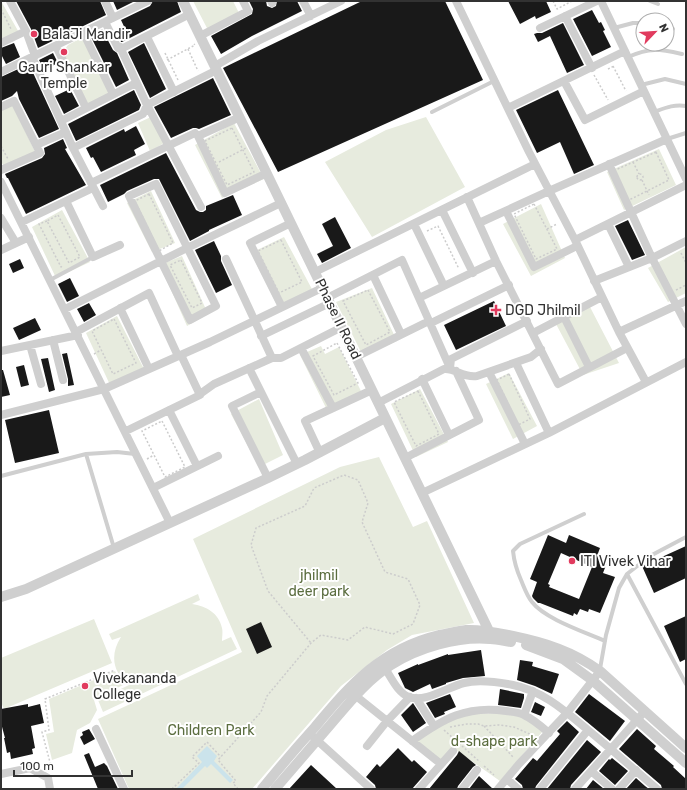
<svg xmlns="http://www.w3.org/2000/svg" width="687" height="790" font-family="Rubik,sans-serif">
<rect width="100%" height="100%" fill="#fff"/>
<path fill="#e7ebde" d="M1,1l20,35 -20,10z
M193,1h40l7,14 -32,15z
M83,37l27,57 -23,11 -25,-52 6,-8z
M13,105l22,47 -31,14 -3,-4v-52z
M153,116l13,26 -16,9 -12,-28z
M426,117l39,70 -93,50 -47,-75 61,-32z
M234,123l30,56 -42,19 -27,-53z
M659,149l17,36 -52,25 -17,-38z
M151,191l24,52 -23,9 -25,-49z
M541,204l24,54 -34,18 -28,-52z
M62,210l28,52 -34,16 -24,-51z
M284,237l29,54 -35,16 -27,-54z
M686,247v46l-18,9 -20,-34z
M182,256l26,58 -21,12 -27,-61z
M372,288l25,53 -34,15 -27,-54z
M590,307l29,56 -36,12 -27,-51z
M117,316l28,55 -34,16 -25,-54z
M321,346l4,8 14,-7 23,46 -35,17 -27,-55z
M509,373l28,53 -24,13 -27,-55z
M420,389l28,53 -32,15 -25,-53z
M259,399l24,56 -24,12 -28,-53z
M379,457l34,70 14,-6 47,102 -62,12 -25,15 -46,36 -89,103h-123l-31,-70 144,-67 -49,-113 147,-72z
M198,594l2,6 -8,4c14,2 27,9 30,24 1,4 0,9 0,13l9,-4 6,12 -134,63 -5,-12 31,-15c-17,-13 -19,-31 -8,-48l-9,3 -3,-6z
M94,619l18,44 -108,46 -3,-7v-44z
M115,671l5,9 5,4 -31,16 3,10 -7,13 -13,7 -5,23 -20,7 -6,-26 8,-2 -5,-33z
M519,713l24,18 -43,50 -44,-31 -15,14 -25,-23 43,-27z"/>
<path fill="#cbe3eb" d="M207,746l10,10 -3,5 19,19 -3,3 -19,-19 -4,4 -2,-2 -23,23h-6l26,-27 -5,-6z"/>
<path fill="#191919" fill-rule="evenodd" d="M16,1h84l6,14 -68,33 -7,-19z
M113,1h22l-18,9z
M153,1h24l4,11 -59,30h-1l-1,-3 8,-4 -7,-15 29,-14z
M249,1h17l1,5 5,2 4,-2 1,-5h20l5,10 -50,25 -31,18 -10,-18 41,-22 1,-5z
M362,1h83l38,79 -205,92 -55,-104z
M508,1h38l5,11 -15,7 -1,-3 -15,8z
M592,10l7,13 2,-1 4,8 -2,1 8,16 -19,9 -19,-37z
M563,23l21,42 -17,8 -17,-37 -12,6 -4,-8 3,-1h5z
M102,29l11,21 4,3 12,27 -13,7 -26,-52z
M14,43l6,14 -14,7 -5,-10v-6z
M144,43l22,46 -16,9 -22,-46z
M53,53l5,10 -14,7 -5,-10z
M29,64l30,65 -20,9 -20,-39 -2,-8 -5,5 -11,5v-24z
M213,78l18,37 -32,14 -3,-1h-3l-22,10 -17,-31z
M70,89l9,17 -15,8 -9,-18z
M134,90l7,15 -2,5 -63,31 -8,-17z
M558,90l36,75 -20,9 -14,-32 -23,11 -21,-43z
M136,126l9,18 -11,6 2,5 -35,17 -8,-15 -2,1 -5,-10 38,-19 1,3z
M63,139l4,9 -2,1 21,36 -60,29 -18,-36h-1l-2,-4 37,-16 3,-4 -1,-6z
M166,153l30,57 4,2h3l3,-2v-4l27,-11 9,20 -33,15v1l-19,10 -31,-62h-5l-27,12 -3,3 -16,8 -8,-17z
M335,217l16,31 -29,15 -5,-9 16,-8 -11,-22z
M628,220l17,35 -13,5 -17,-34z
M214,241l7,15v5l11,24 -16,8 -21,-43z
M20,259l4,9 -11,5 -4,-9z
M70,278l9,18 -12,6 -9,-18z
M494,301l12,25 -50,24 -12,-25z
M89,303l7,12 -12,7 -7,-13z
M35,318l6,12 -22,10 -6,-12z
M67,353l7,32 -6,1v-7l-6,-25z
M48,358l7,32 -6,2 -8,-33z
M24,365l5,20 -8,2 -5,-20z
M1,370h2l7,25 -9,2z
M49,410l10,43 -44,10 -10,-43z
M548,535l18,8 3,-8 31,13 -3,8 11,4 -5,13 12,4 -15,36 -11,-4 -1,3 -8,-3 -3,6 -3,-2 -1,3 -33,-13h-2l-5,-5 -1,-2 5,-14 -7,-3zM561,553l31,14 -13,32 -30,-12 1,-2 -2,-1z
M686,546v32l-32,15 -12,-27z
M686,616v43l-6,3 -16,-36z
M261,622l11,25 -15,7 -11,-25z
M481,650l4,26 -22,2 -17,5v1l-14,5 -2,-5 -17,8 -8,-4 -7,-15 20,-9v1l30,-11v1z
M520,660l13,2 -1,4 27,8 -7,20 -17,-8 -18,-6z
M500,689l24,5v4l-3,10 -23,-3z
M450,694l6,13 -12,5 1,2 -10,4 -9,-15z
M589,694l36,27 -15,20 -35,-29z
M535,702l10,5 -4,9 -10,-4z
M413,703l13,20 -13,9 -12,-17z
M28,704v3l12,-3 4,19 -13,3 4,22 -3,1 1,5 -22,5 -1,-7 -3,1 -3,-15h1l-4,-15v-14z
M567,721l12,11 -43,54 -1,3h-12l-1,-4 -7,-6 18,-21 4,3 23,-27 -3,-3z
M89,729l6,10 -11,6 -4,-8 3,-2 -1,-3z
M637,729l19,17 -2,3 20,17 -1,1 13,12v10h-24l-1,-4 -42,-36z
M587,740l14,12 -30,33 -1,4h-23z
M398,748l14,14 2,-2 13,12 -15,17h-36l-1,-4 -9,-8 11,-13 3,3z
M459,751l17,14 -3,2 -15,19 -1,3h-28l28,-34z
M89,753l6,14 9,-4 3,3 11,23h-20l-14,-34z
M612,758l16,13 -13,14 -16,-14 10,-12 1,1z
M311,765l26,24h-48z
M479,776l14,13h-24z
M636,778l9,8 4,3h-23z
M593,780l11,9h-18z"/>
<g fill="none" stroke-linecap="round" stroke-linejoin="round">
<path stroke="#ccc" stroke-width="1.5" stroke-dasharray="2 2" stroke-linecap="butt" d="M553,1l4,8 15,-8
M1,9l10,20
M188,49l10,22
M165,53l13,27
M167,60l28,-15 -1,-1
M613,66l13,25
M608,69l6,-3
M594,75l14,25
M232,128l22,44 -27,13 -22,-44z
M1,146l7,13
M656,152l13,28 -42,21 -14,-30z
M219,162l27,-14
M633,162l6,12
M637 177a3 3 0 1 1 6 0a3 3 0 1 1-6 0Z
M642,180l7,15
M149,194l24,49 -14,8 -24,-50z
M534,204l23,45 -21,10 -22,-45z
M58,215l22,42 -11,6 -22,-42z
M47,221l-8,3 22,43 1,-1
M547,229l10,-5
M427,231l11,-5 21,43
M281,240l21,42 -23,11 -21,-42z
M681,253l5,10
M181,260l21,43 -10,5 -22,-43z
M368,290l22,42 -24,13 -23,-44z
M676,290l10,-5
M114,319l22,44 -23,11 -21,-43z
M337,343l21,40 -24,12 -21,-39z
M94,354l7,-4
M509,374l21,45 -12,6 -21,-45z
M418,391l21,43 -23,12 -22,-44z
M162,421l23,46 -20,10 -23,-46z
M147,459l7,-4
M484,726l30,32
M450,727l17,-3h11l6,2 15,-1 15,2 20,9
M444,730l36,32
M484,766l10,9
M45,768l6,-2 -9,-34 7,-2 -4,-31 70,-29
M172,789l27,-26 -7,-6 15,-15 14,15
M238,789l-5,-6 3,-2 -18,-21 43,-48 6,-16 44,-53 10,-8 27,5 17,-13 28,7 20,-10 7,-19 -12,-26 -23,-7 -23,-50 6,-19 -10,-23 -14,-5 -30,13 -9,18 -49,22 -5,17 17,46 43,52"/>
<path stroke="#cfcfcf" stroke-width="4" d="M650,1l8,3
M614,28l19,-5h10
M667,28l6,1
M628,57c22,-10 31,-8 54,-3
M641,85l24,-6 21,5
M432,112l62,-31
M654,112c11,-4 20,-8 32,-6
M667,139l19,-6
M50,280l43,-23
M86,454l28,94
M1,476l85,-22 31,-2 18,2
M584,514l-64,30 -7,7c1,10 4,20 8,29 3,7 6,16 11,22 13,17 53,30 73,39
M627,574l59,110
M600,669l6,-34 13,-47 8,-14 23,-18 36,-19"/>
<path stroke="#cfcfcf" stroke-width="8" d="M10,1l16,30 9,25
M105,1l8,17
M271,1l1,2
M303,1l8,15
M456,1l73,151 46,88 44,92 27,50
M601,1l85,178
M565,16l27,52
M105,22l13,26 2,-1 27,58 54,102
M540,28l57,-27
M83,32l30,62
M200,36l48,-25 -5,-10
M147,37l27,55
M1,43l25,-12
M56,46l30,62
M121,49l69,-35
M32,57l41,91 30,58
M215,66l43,-25 83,-40
M1,72l147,-71
M564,81l21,39 59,-29
M1,107l13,-6 26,52 -39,17
M508,108l117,-57
M61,121l75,-38
M198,136l27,57 42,-20
M36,145l30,-13
M73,148l70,-34 4,-9 70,-35
M609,164l43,94 34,66
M1,182l169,341
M91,183l104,-50 3,3 42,-19
M156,184l60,122 -26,14 -61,-124z
M467,197l29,64 62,123 69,-36
M66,201l27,56 27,-12
M442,210l31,63
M506,211l28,56 43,-21
M1,218l15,25
M22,222l71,-34
M479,223l70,-32 118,-52
M414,224l30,62
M608,224l21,43
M575,240l111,-55
M1,250l28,-13
M226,259l46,99h9l61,-31
M315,272l220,-108
M373,275l28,59
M594,281l58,-23 34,-17
M327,298l75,-38 48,108
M419,298l77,-37
M282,307l-32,-64 41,-20
M120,308l29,61
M65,309l122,-61 94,-45
M564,317l25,50
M76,332l73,-39 29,63
M619,332l67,-31
M533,333l69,-36
M261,336l69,-33
M53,340l10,40
M30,345l11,39
M301,348l32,60
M1,351l77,-16
M356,357l73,-36 2,2 78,-38
M516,363l33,70
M249,368l48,96
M450,368l1,-9 76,-38
M489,372l36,72
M422,379l27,56
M261,392l-29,14 36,72
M200,394l14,-10 58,-26
M378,403l66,-34c12,-1 18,9 33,7l54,-19 10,-8
M169,410l28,56
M1,415l103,-26 106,-47 112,-54
M126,431l74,-36 -19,-40
M320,453l-15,-32 67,-31
M405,458l74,-38 -23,-49
M153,488l65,-32
M422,493l127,-60 137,-71
M386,670c6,9 12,23 23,27 16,6 39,-10 55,-14 15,-4 34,-1 49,2 30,6 52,26 75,45 23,19 46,39 69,59
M356,696l85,68
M416,698l18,28
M524,715l9,-24
M96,729l28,60
M309,733l62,56
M412,741c31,-22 54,-36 94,-30 6,1 12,1 18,4 9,4 17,11 25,18
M367,746l20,-25 23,-24
M591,771l21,18
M1,774l29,-6 18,10 2,11
M507,779l11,10
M419,789l34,-38
M462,789l15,-19
M498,789l21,-25 48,-51 33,-42
M540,789l48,-59
M575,789l70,-78
M619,789l17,-19"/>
<path stroke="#cfcfcf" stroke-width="10" d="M183,1l306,630 1,8
M1,597l25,-8 242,-111 37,-18 80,-42
M526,645l37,14 29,21 94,83
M262,789c17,-21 35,-42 53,-62 36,-43 66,-78 124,-92 8,-1 18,-4 27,-5 16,-1 32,3 47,6 33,7 59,15 87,35l86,77
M275,789c19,-22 37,-43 56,-65 18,-21 36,-44 60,-59 27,-17 67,-29 99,-26 7,0 14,2 21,3"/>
</g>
<g fill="#e13b5e" stroke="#fff" stroke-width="1.5">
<circle cx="34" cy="34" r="4"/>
<circle cx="64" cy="52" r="4"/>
<path d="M494 304h4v4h4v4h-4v4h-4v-4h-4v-4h4z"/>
<circle cx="572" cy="561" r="4"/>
<circle cx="85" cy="686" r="4"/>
</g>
<g text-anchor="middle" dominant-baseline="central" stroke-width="4" stroke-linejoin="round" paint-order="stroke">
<g font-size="14" fill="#323232" stroke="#fff" text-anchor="start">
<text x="42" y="34">BalaJi Mandir</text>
<text x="64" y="67" text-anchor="middle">Gauri Shankar<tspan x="64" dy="16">Temple</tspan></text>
<text x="505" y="310">DGD Jhilmil</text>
<text x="580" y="561">ITI Vivek Vihar</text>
<text x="93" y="678">Vivekananda<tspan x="93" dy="16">College</tspan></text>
</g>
<g font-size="14" fill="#323232" stroke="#fff">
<text transform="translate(338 319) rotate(64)">Phase II Road</text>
</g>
<g font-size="14" fill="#5b6d3f" stroke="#fff">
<text x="319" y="575">jhilmil<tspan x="319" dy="16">deer park</tspan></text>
<text x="211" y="730">Children Park</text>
<text x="494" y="741">d-shape park</text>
</g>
</g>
<rect width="687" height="790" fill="none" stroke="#323232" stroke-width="4"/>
<g transform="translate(655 32) rotate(65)"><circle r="19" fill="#ffffff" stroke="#adadad"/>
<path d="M0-3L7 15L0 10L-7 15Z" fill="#e13b5e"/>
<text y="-6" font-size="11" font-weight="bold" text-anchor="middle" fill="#323232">N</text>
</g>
<path d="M14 770v6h118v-6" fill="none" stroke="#323232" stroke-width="2"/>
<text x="20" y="770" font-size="12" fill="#323232" stroke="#ffffff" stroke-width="3" paint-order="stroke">100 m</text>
</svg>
